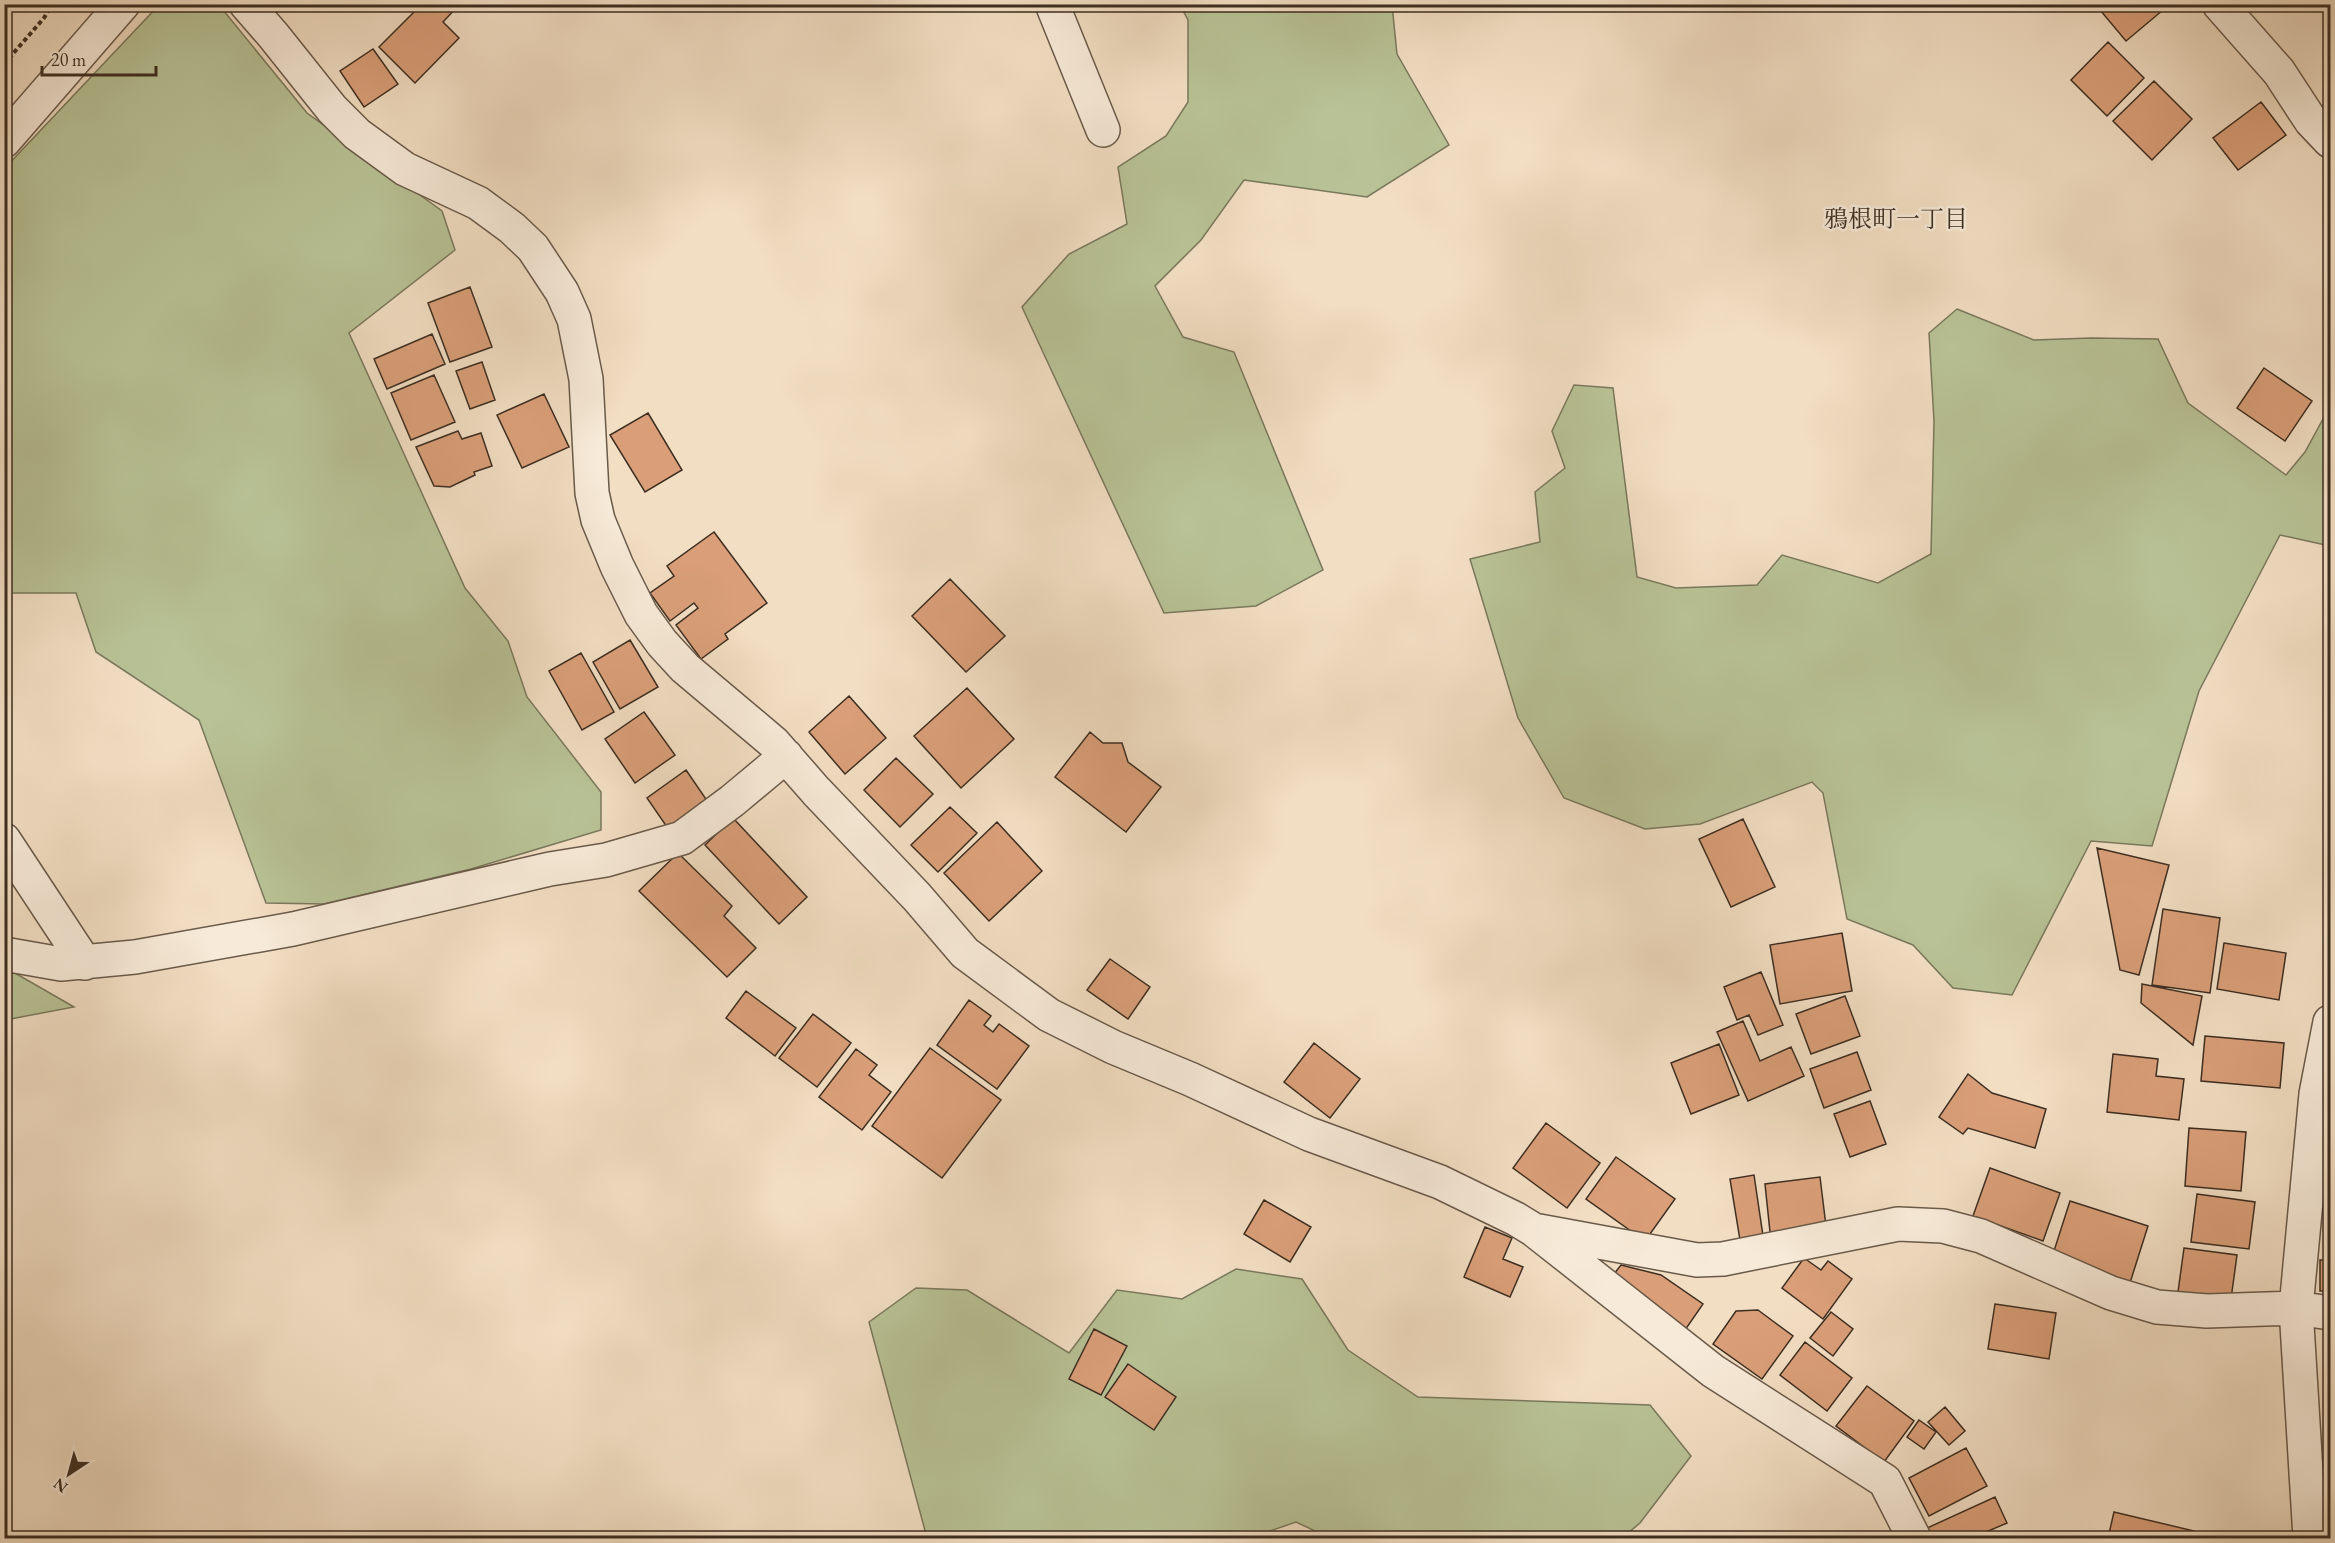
<svg xmlns="http://www.w3.org/2000/svg" width="2335" height="1543" font-family="'EB Garamond','Noto Serif JP',serif">
<rect width="100%" height="100%" fill="#f2dec3"/>
<filter id="stains"><feTurbulence type="fractalNoise" baseFrequency=".00333" numOctaves="4"/><feColorMatrix values="0 0 0 0 .2 0 0 0 0 .09 0 0 0 0 .02 0 0 0 .5 -.17"/></filter>
<radialGradient id="worn" r=".72"><stop offset=".6" stop-color="#630" stop-opacity="0"/><stop offset="1" stop-color="#630" stop-opacity=".3"/></radialGradient>
<path fill="#b8c296" stroke="#7a785c" stroke-width="1.5" d="M159,5h60l88,108 135,98 13,39 -106,83 116,255 43,53 19,56 74,95v38l-130,39 -147,35 -58,-1 -67,-183 -103,-68 -20,-59h-71l-1,-424z
M1180,5h212l5,49 52,91 -82,52 -123,-17 -43,60 -46,46 28,51 51,15 89,218 -67,36 -92,7 -142,-306 47,-53 58,-30 -9,-57 48,-31 22,-34v-82z
M1957,309l77,31 57,-2 67,1 30,64 98,72 19,-23 25,-46v140l-50,-11 -81,156 -47,155 -61,-5 -79,154 -59,-7 -40,-43 -66,-26 -24,-126 -11,-11 -112,42 -55,5 -81,-31 -46,-80 -48,-159 70,-17 -5,-50 30,-24 -13,-37 22,-46 39,3 24,189 39,11 81,-3 25,-30 96,28 53,-29 3,-133 -5,-88z
M5,971l10,2 59,34 -69,13z
M1236,1269l66,10 46,71 70,47 232,8 41,51 -51,67 -18,15h-72l-52,-6 -13,6h-155l-34,-16 -46,16h-323l-58,-216 47,-34 51,2 102,63 48,-63 65,9z"/>
<path fill="#da9f79" stroke="#3d2e21" stroke-width="1.5" d="M422,4h33l2,3 -14,15 16,16 -44,45 -36,-36z
M2095,4h63l5,6 -37,31z
M2108,42l36,36 -37,38 -36,-36z
M373,49l25,35 -34,23 -24,-36z
M2154,81l38,38 -40,41 -39,-39z
M2261,102l25,33 -48,35 -25,-32z
M470,287l22,60 -42,15 -22,-59z
M432,334l13,30 -58,25 -13,-30z
M482,362l13,38 -25,9 -14,-38z
M2264,368l48,33 -27,40 -48,-33z
M434,375l21,47 -44,18 -20,-47z
M544,394l25,53 -47,21 -25,-53z
M648,413l34,57 -37,22 -35,-57z
M458,431l4,8 19,-6 11,33 -18,6 1,3 -25,12 -16,-1 -18,-39z
M714,532l53,71 -42,31 3,5 -27,20 -25,-34 22,-17 -4,-5 -24,18 -20,-28 24,-17 -7,-10z
M950,579l55,57 -39,36 -54,-56z
M630,640l28,47 -38,22 -27,-47z
M581,653l33,59 -32,18 -33,-59z
M967,688l47,51 -53,49 -47,-52z
M849,696l37,42 -41,36 -36,-42z
M644,712l31,43 -40,28 -30,-44z
M1090,732l13,11h19l6,19 33,25 -35,45 -71,-55z
M896,758l37,36 -33,33 -36,-37z
M686,770l22,32 -39,28 -22,-32z
M950,807l27,26 -39,39 -27,-27z
M733,818l74,79 -28,27 -74,-79z
M1743,819l32,68 -44,20 -32,-68z
M997,822l45,49 -53,50 -45,-48z
M2097,848l72,17 -30,110 -19,-5z
M678,853l54,53 -8,10 32,32 -29,29 -88,-86z
M2163,909l57,9 -10,75 -58,-8z
M1842,933l10,58 -72,13 -10,-59z
M2224,943l62,10 -7,47 -62,-11z
M1110,959l40,28 -22,32 -41,-29z
M1761,972l22,53 -25,10 -9,-20 -12,5 -13,-33z
M2142,984l60,12 -9,49 -52,-42z
M746,991l50,37 -21,28 -49,-38z
M1845,996l15,40 -49,18 -15,-40z
M969,1000l22,16 -7,9 9,7 6,-8 30,22 -32,43 -60,-44z
M813,1014l38,29 -34,44 -38,-29z
M1743,1021l17,40 31,-14 13,29 -56,25 -31,-69z
M2205,1036l79,7 -4,45 -79,-7z
M1314,1043l46,36 -30,39 -46,-36z
M1719,1044l20,51 -48,19 -20,-51z
M930,1048l71,52 -59,78 -70,-52z
M856,1049l21,16 -8,10 22,17 -29,38 -43,-33z
M1857,1052l14,38 -47,18 -14,-39z
M2113,1054l45,5 -2,17 28,3 -5,41 -72,-8z
M1968,1074l24,19 54,16 -11,39 -67,-20 -5,6 -24,-17z
M1870,1101l16,43 -36,13 -16,-43z
M1546,1123l54,40 -33,45 -54,-40z
M2189,1128l57,4 -5,59 -56,-5z
M1616,1157l59,42 -30,42 -59,-42z
M1990,1168l70,25 -17,48 -70,-25z
M1754,1175l9,61 -23,4 -10,-61z
M1820,1177l6,49 -56,6 -5,-48z
M2197,1194l58,8 -6,47 -58,-7z
M1264,1200l47,27 -21,35 -46,-28z
M2070,1201l78,25 -19,60 -76,-32z
M1485,1227l27,11 -9,21 20,8 -13,30 -46,-20z
M2184,1248l53,7 -6,44 -53,-7z
M1804,1258l17,12 7,-9 24,18 -29,40 -41,-31z
M2320,1260h10v39h-2v-8h-8z
M1621,1265l40,10 42,29 -20,29 -73,-54z
M1995,1304l61,9 -7,46 -61,-10z
M1758,1310l35,26 -31,43 -49,-35 23,-33z
M1831,1312l22,17 -20,27 -23,-18z
M1094,1329l33,17 -26,49 -32,-16z
M1805,1342l47,36 -25,33 -47,-36z
M1128,1364l48,33 -22,33 -49,-33z
M1867,1386l47,35 -30,41 -48,-36z
M1945,1407l20,24 -16,14 -21,-23z
M1919,1420l17,12 -12,17 -17,-12z
M1966,1448l21,38 -58,30 -20,-38z
M1995,1497l12,26 -35,15h-42l-5,-9z
M2114,1512l80,19 -2,7h-84z"/>
<g fill="none" stroke-linecap="round" stroke-linejoin="round">
<defs>
<path id="minor" d="M246,4l27,31 59,74 25,25 48,35 73,34 34,25 21,20 29,44 12,27 12,60 6,114 6,27 19,46 24,48 21,29 23,25 89,75 42,48 101,106 48,56 84,62 64,32 77,32 119,55 131,48 76,37 18,11 179,141 172,110 29,57
M1052,4l51,126
M2219,4l60,68 32,49 19,20
M4,141l119,-137
M4,840l81,123
M4,954l57,10 74,-7 158,-28 257,-60 56,-9 76,-22 50,-37 54,-45
M1539,1231l158,29 26,-1 175,-35 45,2 38,10 130,57 46,14 50,4 89,-3 34,5
M2310,1538l-14,-230 20,-214 14,-72"/>
</defs>
<use href="#minor" stroke="#6a5a4a" stroke-width="36"/>
<path stroke="#3d2e21" stroke-width="4" stroke-dasharray="4.5 3" stroke-linecap="butt" d="M4,64l40,-46 8,-14"/>
<use href="#minor" stroke="#f7ead8" stroke-width="33"/>
</g>
<g text-anchor="middle" dominant-baseline="central" stroke-width="5" stroke-linejoin="round" paint-order="stroke">
<g font-size="24" fill="#3d2e21" stroke="#f7ead8">
<text x="1896" y="218">鴉根町一丁目</text>
</g>
</g>
<rect width="2335" height="1543" fill="none" stroke="#f2dec3" stroke-width="24"/>
<rect x="6" y="6" width="2323" height="1531" fill="none" stroke="#3d2e21" stroke-width="3"/>
<rect x="12" y="12" width="2311" height="1519" fill="none" stroke="#3d2e21" stroke-width="1.5"/>
<g transform="translate(69 1474) rotate(216)" stroke="#f7ead8" stroke-width="4.5" paint-order="stroke">
<path d="M0-4.5L10 22L0 15L-10 22Z" fill="#3d2e21"/>
<text y="-9" font-size="16" font-weight="bold" text-anchor="middle" fill="#3d2e21">N</text>
</g>
<path d="M42 66v9h114v-9" fill="none" stroke="#3d2e21" stroke-width="3"/>
<text x="51" y="66" font-size="18" fill="#3d2e21" stroke="#f7ead8" stroke-width="4.5" paint-order="stroke">20 m</text>
<rect width="100%" height="100%" filter="url(#stains)"/>
<rect width="100%" height="100%" fill="url(#worn)"/>
</svg>
